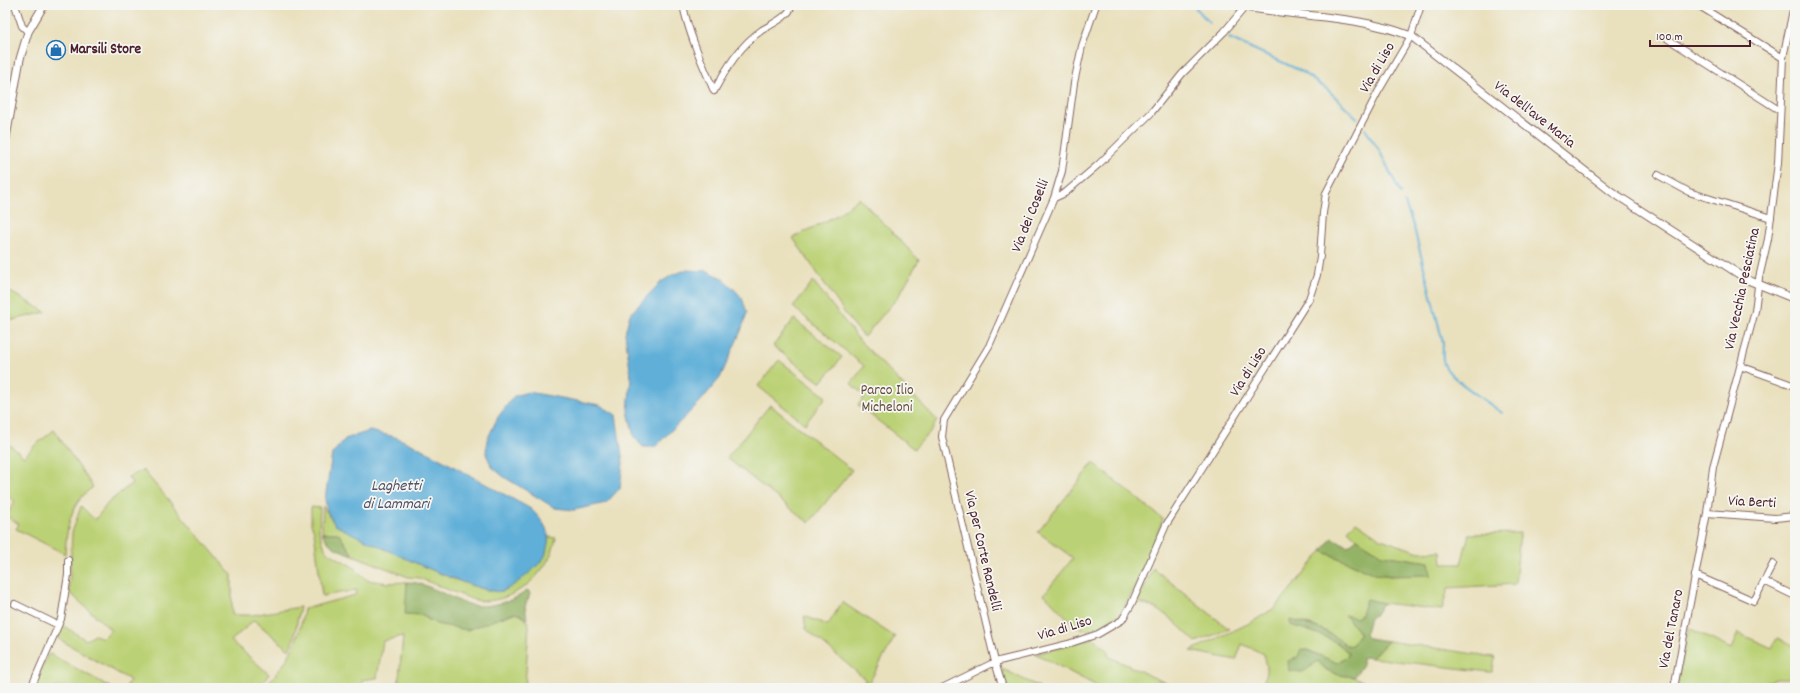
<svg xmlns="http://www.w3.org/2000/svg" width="1800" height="693" font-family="Dekko,sans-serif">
<rect width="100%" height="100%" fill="#f6f6f2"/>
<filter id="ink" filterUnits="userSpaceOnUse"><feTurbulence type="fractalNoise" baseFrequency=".025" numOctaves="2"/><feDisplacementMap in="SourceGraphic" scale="8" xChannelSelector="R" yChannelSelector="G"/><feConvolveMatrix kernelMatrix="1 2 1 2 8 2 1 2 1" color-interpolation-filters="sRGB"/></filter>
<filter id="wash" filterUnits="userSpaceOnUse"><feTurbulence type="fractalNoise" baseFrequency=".012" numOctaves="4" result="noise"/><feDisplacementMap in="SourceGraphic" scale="16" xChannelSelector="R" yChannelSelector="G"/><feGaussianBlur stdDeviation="0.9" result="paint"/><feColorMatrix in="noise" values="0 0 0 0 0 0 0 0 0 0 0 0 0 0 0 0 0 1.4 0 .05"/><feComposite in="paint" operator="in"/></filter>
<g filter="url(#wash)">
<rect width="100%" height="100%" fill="#e9e0bd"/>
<path fill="#bbd175" stroke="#827850" d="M859,198l60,62 -21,37 -34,40 -15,-18 -56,-81 44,-23z
M813,281l46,59 78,80 -5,10 -18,19 -56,-44 7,-9 -14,-12 13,-18 -71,-59z
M5,289l41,23 -41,10z
M794,319l48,38 -21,26 -48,-37z
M779,360l47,37 -21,27 -47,-38z
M770,405l82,65 -43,53 -82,-65z
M54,430l39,57c-24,17 -26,41 -28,67l-49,-25 3,-5 -13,-8 9,-15 -10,-7v-53l19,16 10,-11z
M1093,463l70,56 -28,68 -10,19 -5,8 -10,8 -17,7 -6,1 -10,-2 -33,-34 29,-36 -35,-26z
M143,470l89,105v40h20l48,-8 -6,31 -5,12 -35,-30 -23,21 38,33 -4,6 -14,8h-126l5,-8 -73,-42 5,-13 24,15 9,-5 8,3 8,-8 -42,-38 3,-59 9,-27 14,14 13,-17 24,-20 -4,-6z
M323,506l12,19 10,5c27,12 135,67 158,61 11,-3 38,-42 46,-52v-2l7,1c-6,36 -45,69 -82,62l-55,-22 -11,-1 -55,-22 -15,-22h-16z
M311,507l9,1 -1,23 7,20 29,17 12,12 22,3 18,-1 -1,32 17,1 5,5 39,10 47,-17c8,2 12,5 15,12l-4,63h-127l5,-52 -20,5 -6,37 -15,2 -1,8h-100c26,-20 38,-48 43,-79l51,-14 2,-5 -35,6 -8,-65 -3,-7z
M1356,522l25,17 38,13 22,-1 1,13h19l8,-30 51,-1 -5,51 -67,4 -6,22 -59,-7 -17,-4 -5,16 -5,3 -10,-2 14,18 -8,11 -6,1c-15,-15 -34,-22 -56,-26l1,5c19,7 46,12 58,29l-5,5 -7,4 -29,-13 -7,-1 -3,8 -5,1 25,3 8,9 13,5 15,2 8,4 48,7h-103l-43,-7 3,-14 -3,-13 -22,-10 -6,16 -46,-9 62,-29 24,-15 46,-56 53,23 16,2 38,-14 -47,-7 -25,-16 -9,-9z
M1153,568l76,61 -33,13c-17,-15 -36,-38 -59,-39z
M842,602l53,35 -29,51h-11l11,-8 -60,-51 -2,-13 24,9z
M1689,628l42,21 7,-16 34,15 5,-10 18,8v33h-19l-29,9h-69l-1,-3z
M1093,638l15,12v6l64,30v2h-78l1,-3 -59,-31z
M1388,641l106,16 1,2 -3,13h-3l-117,-14z
M50,654l62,34h-79l14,-32z
M1003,669l38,19h-34l-5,-12z
M1780,683h15v5h-33z"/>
<path fill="#94b366" stroke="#6f6948" d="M322,533h16l15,22c-16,-6 -23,-7 -31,-22z
M1332,538l16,8 9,-7 25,16 47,7 2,13 -40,1 -16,-2 -53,-23z
M407,582c12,0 19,4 29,8 26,12 35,21 65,13 11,-3 18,-6 27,-13l2,4 -5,12 2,13 -7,-5 -6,-1 -47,17 -31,-6 -13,-9 -18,-1z
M1366,599l17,4 -7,11 -6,4 -5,17 3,3 20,3 -16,17 -7,-1 -3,1v8l-8,11c-17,-2 -25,-3 -36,-16l-15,11 -14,-1 -1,-10 10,-4 3,-8 6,1 30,13 7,-4 5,-5c-12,-17 -39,-22 -58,-29l-1,-5c22,6 40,10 56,26l6,-1 8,-11 -15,-19 11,3 5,-3z"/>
<path fill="#5eafd8" stroke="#546782" d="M686,270l22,1 14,7 12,11 8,9 5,15 -6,18 -21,47 -20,24 -45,45h-12l-9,-10 -6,-26 3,-34 -6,-44 5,-19 31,-32 13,-8z
M528,392l72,13 16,10 7,48 -3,25 -14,15 -32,7 -19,-2 -51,-31 -12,-10 -6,-13 1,-14 11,-23 16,-21z
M370,431l25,6 25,11 111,61c11,12 21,21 16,39 -1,4 -1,8 -4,11 -5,8 -31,29 -40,32 -22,6 -142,-53 -168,-66l-8,-14 -2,-12 7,-45 13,-15z"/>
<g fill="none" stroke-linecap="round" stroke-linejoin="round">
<path stroke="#5eafd8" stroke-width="2" d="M1193,5l16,17
M1229,38l70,32 29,20 29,28
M1365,129l14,21 22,44
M1405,203l9,25 29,115c0,8 -2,18 3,25 8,13 42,34 56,45"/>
</g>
</g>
<g filter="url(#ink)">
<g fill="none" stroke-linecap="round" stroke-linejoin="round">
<defs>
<path id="minor" d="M15,5l7,21 6,6
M683,5c6,30 19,58 31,86
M1698,5l85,53
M1668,39l111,71
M714,91c12,-22 26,-46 48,-61 10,-6 27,-13 30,-25
M1658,175l31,17 82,26
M1054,198l11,-5 34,-29 52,-51 31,-39 42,-42 21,-25
M1740,366l55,20
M1707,513l68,5 20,-2
M1695,575l59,26 19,-37
M1764,581l31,15
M15,604l43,21
M31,688l30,-69 7,-44v-15
M942,688l53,-26 73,-18 30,-10 24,-14 9,-15 35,-80 143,-226 8,-24 3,-19 3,-43 3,-20 52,-101 33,-56 10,-31
M1003,688l-8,-26 -53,-225 2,-17 45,-74 65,-148 8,-27 12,-88 8,-37 14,-41
M1674,688l33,-175 6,-46 42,-156 4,-33 9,-39 10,-76 5,-105 11,-53"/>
<path id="tertiary" d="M1237,5c58,13 118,9 174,31l201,156 136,88 47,19
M5,143l15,-84 8,-27 16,-27"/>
</defs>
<use href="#minor" stroke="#82635e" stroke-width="8"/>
<use href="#tertiary" stroke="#82635e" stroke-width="9"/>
<use href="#minor" stroke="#fff" stroke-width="6"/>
<use href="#tertiary" stroke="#fff" stroke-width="7"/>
</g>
</g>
<defs>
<symbol id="shop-ring" viewBox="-11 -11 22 22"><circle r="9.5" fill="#f6f6f2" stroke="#1f6fb2" stroke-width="1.5"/><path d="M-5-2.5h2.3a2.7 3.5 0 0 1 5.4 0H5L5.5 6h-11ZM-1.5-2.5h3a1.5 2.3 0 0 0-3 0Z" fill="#1f6fb2"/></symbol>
</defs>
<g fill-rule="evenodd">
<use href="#shop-ring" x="45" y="39" width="22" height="22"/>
</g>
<g text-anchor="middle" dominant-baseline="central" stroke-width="3.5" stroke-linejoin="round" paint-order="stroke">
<g font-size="15" font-weight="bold" fill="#4a1f2b" stroke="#f6f6f2" text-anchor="start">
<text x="70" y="50">Marsili Store</text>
</g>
<g font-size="15" fill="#4a1f2b" stroke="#f6f6f2">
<text transform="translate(1378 68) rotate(-60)">Via di Liso</text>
<text transform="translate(1534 115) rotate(38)">Via dell'ave Maria</text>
<text transform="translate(1031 216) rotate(-68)">Via dei Coselli</text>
<text transform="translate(1743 289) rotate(-78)">Via Vecchia Pesciatina</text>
<text transform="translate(1249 372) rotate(-58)">Via di Liso</text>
<text transform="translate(1752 503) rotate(3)">Via Berti</text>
<text transform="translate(982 551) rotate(77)">Via per Corte Randelli</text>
<text transform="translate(1065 629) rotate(-17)">Via di Liso</text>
<text transform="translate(1672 629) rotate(-79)">Via del Tanaro</text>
</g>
<g font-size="15" fill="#664c3e" stroke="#f6f6f2">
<text x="887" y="391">Parco Ilio<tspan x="887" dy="17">Micheloni</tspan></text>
</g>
<g font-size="16" font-style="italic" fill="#515168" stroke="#f6f6f2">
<text x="396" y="486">Laghetti<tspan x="396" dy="18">di Lammari</tspan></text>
</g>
</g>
<rect width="1800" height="693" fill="none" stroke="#f6f6f2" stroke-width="20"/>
<path d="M1650 40v6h100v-6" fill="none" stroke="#4a1f2b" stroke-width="2"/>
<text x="1656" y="40" font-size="12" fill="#4a1f2b" stroke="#f6f6f2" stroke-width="3" paint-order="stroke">100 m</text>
</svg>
